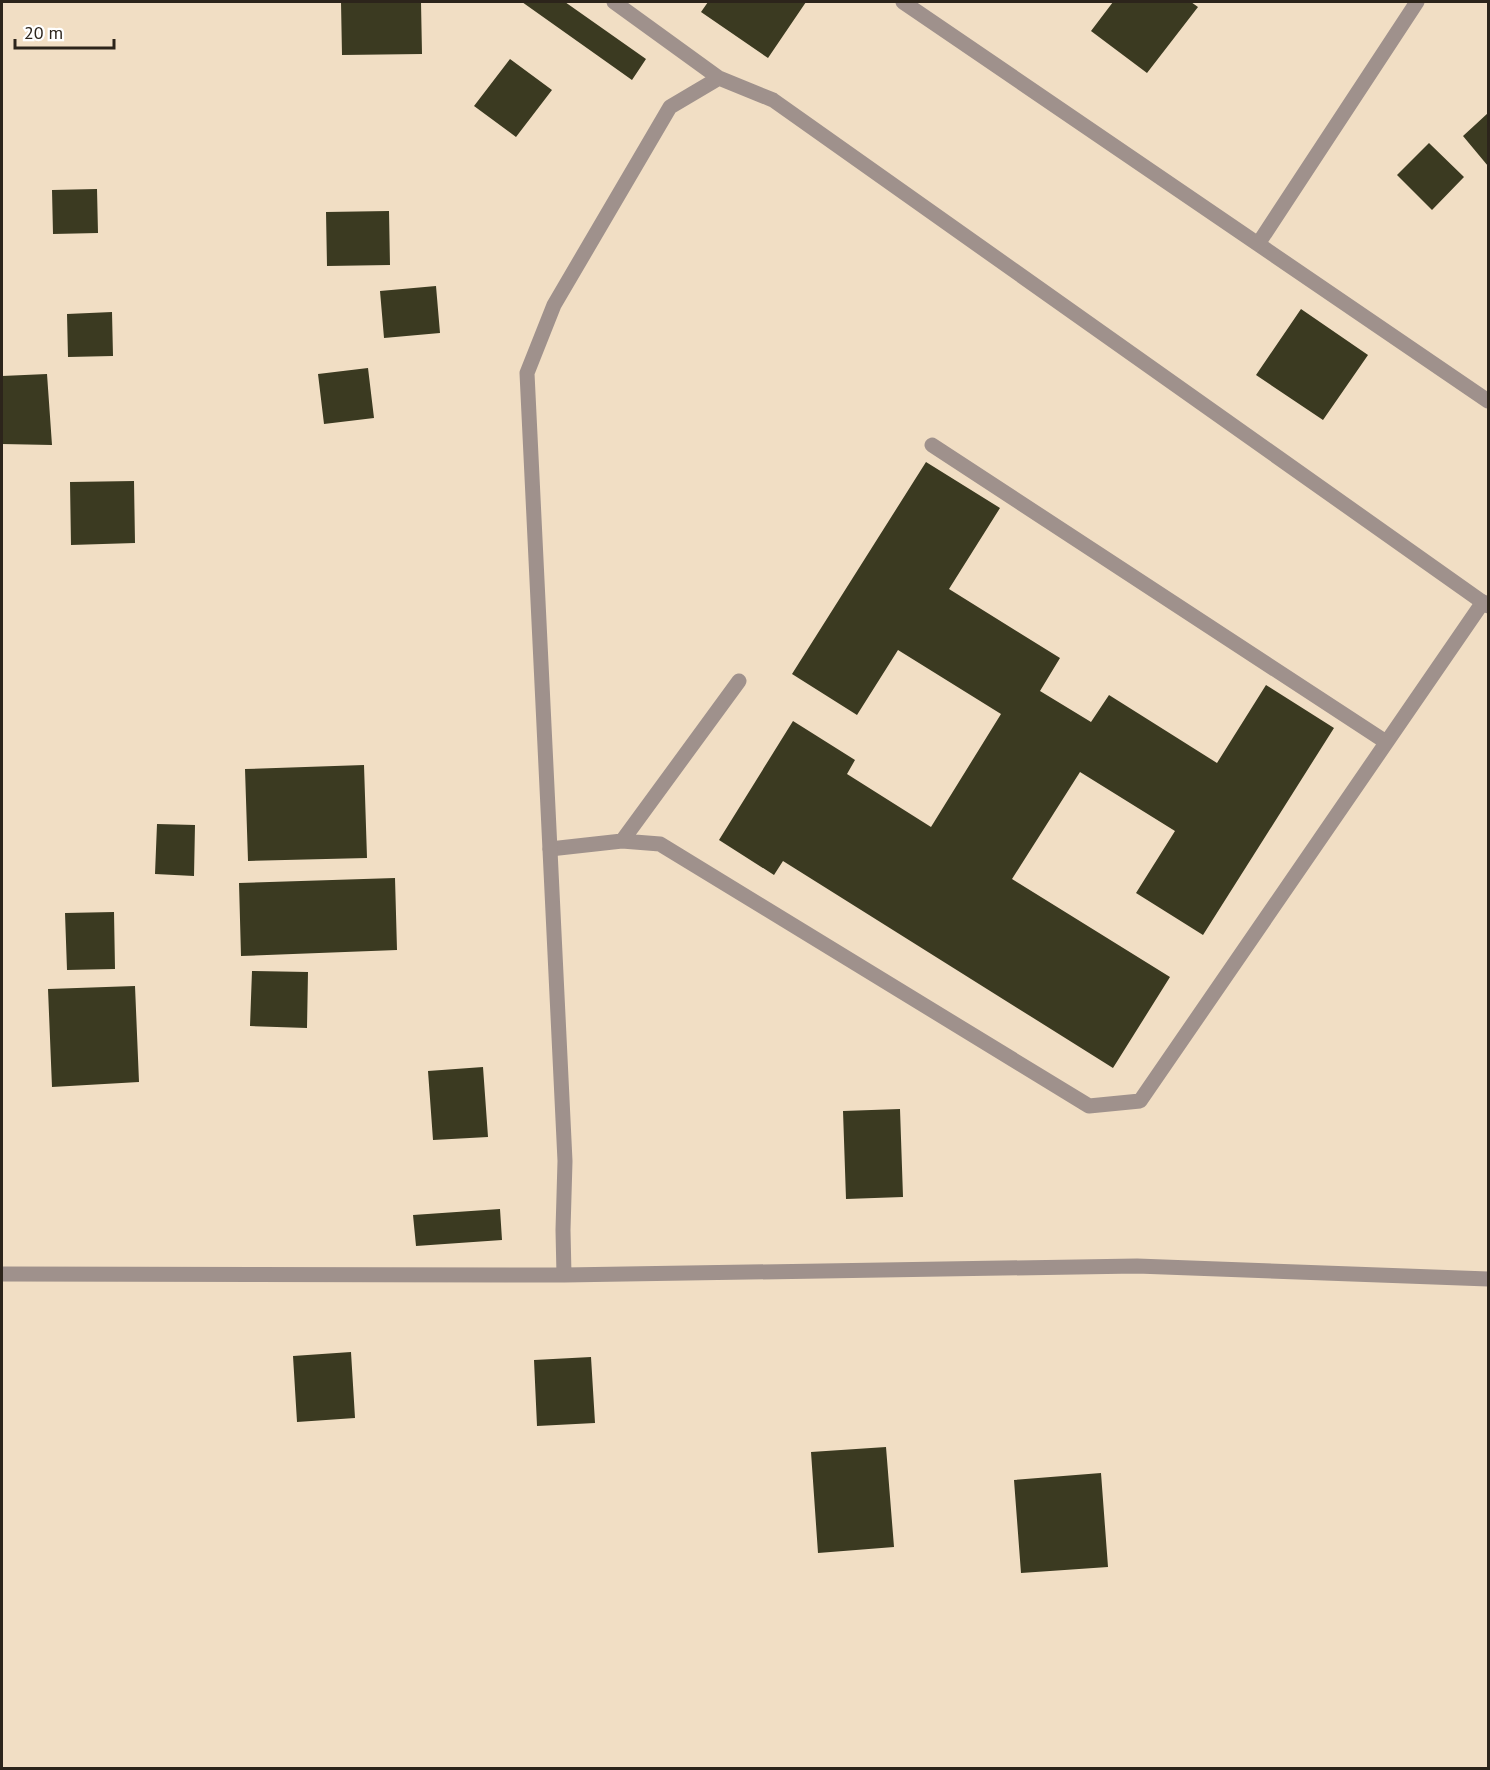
<svg xmlns="http://www.w3.org/2000/svg" width="1490" height="1770" font-family="'PT Sans',sans-serif">
<rect width="100%" height="100%" fill="#f1dec4"/>
<path fill="#3b3a21" d="M341,2h80l1,52 -80,1z
M522,2h43l81,57 -14,21z
M708,2h98l-38,56 -67,-46z
M1113,2h78l7,5 -51,66 -56,-42z
M510,59l42,31 -36,47 -42,-31z
M1488,113v53l-25,-30z
M1429,143l35,34 -32,33 -35,-35z
M97,189l1,44 -45,1 -1,-44z
M389,211l1,54 -63,1 -1,-54z
M436,286l4,47 -56,5 -4,-47z
M1301,309l67,46 -45,65 -67,-45z
M112,312l1,44 -45,1 -1,-43z
M368,368l6,50 -50,6 -6,-50z
M47,374l5,71 -50,-1v-68z
M926,462l74,46 -51,81 111,69 -20,33 51,31 18,-27 108,68 49,-78 68,43 -131,207 -67,-42 39,-62 -95,-59 -68,107 158,98 -57,91 -330,-207 -9,14 -55,-35 74,-119 62,39 -8,14 84,53 70,-113 -103,-64 -41,65 -65,-41z
M134,481l1,62 -64,2 -1,-63z
M364,765l3,93 -119,3 -3,-92z
M157,824l38,1 -1,51 -39,-2z
M395,878l2,72 -156,6 -2,-73z
M114,912l1,57 -48,1 -2,-57z
M252,971l56,1 -1,56 -57,-2z
M135,986l4,96 -87,5 -4,-98z
M483,1067l5,70 -55,3 -5,-69z
M900,1109l3,88 -57,2 -3,-88z
M500,1209l2,31 -86,6 -3,-31z
M351,1352l4,66 -58,4 -4,-66z
M591,1357l4,66 -58,3 -3,-66z
M886,1447l8,100 -76,6 -7,-101z
M1101,1473l7,94 -87,6 -7,-93z"/>
<g fill="none" stroke-linecap="round" stroke-linejoin="round">
<path stroke="#9f918c" stroke-width="15" d="M932,445l454,297
M622,841l117,-160
M550,849l72,-8 38,3 429,262 51,-5 343,-499"/>
<path stroke="#9f918c" stroke-width="15" d="M614,2l105,76
M903,2l585,399
M1258,244l159,-242
M2,1274l562,1 573,-9 351,13
M564,1275l-1,-45 2,-69 -38,-788 27,-68 116,-198 49,-29 54,22 715,506"/>
</g>
<rect width="1490" height="1770" fill="none" stroke="#2c241b" stroke-width="6"/>
<path d="M15 39v9h99v-9" fill="none" stroke="#2c241b" stroke-width="3"/>
<text x="24" y="39" font-size="18" fill="#2c241b" stroke="#ffffff" stroke-width="4.5" paint-order="stroke">20 m</text>
</svg>
